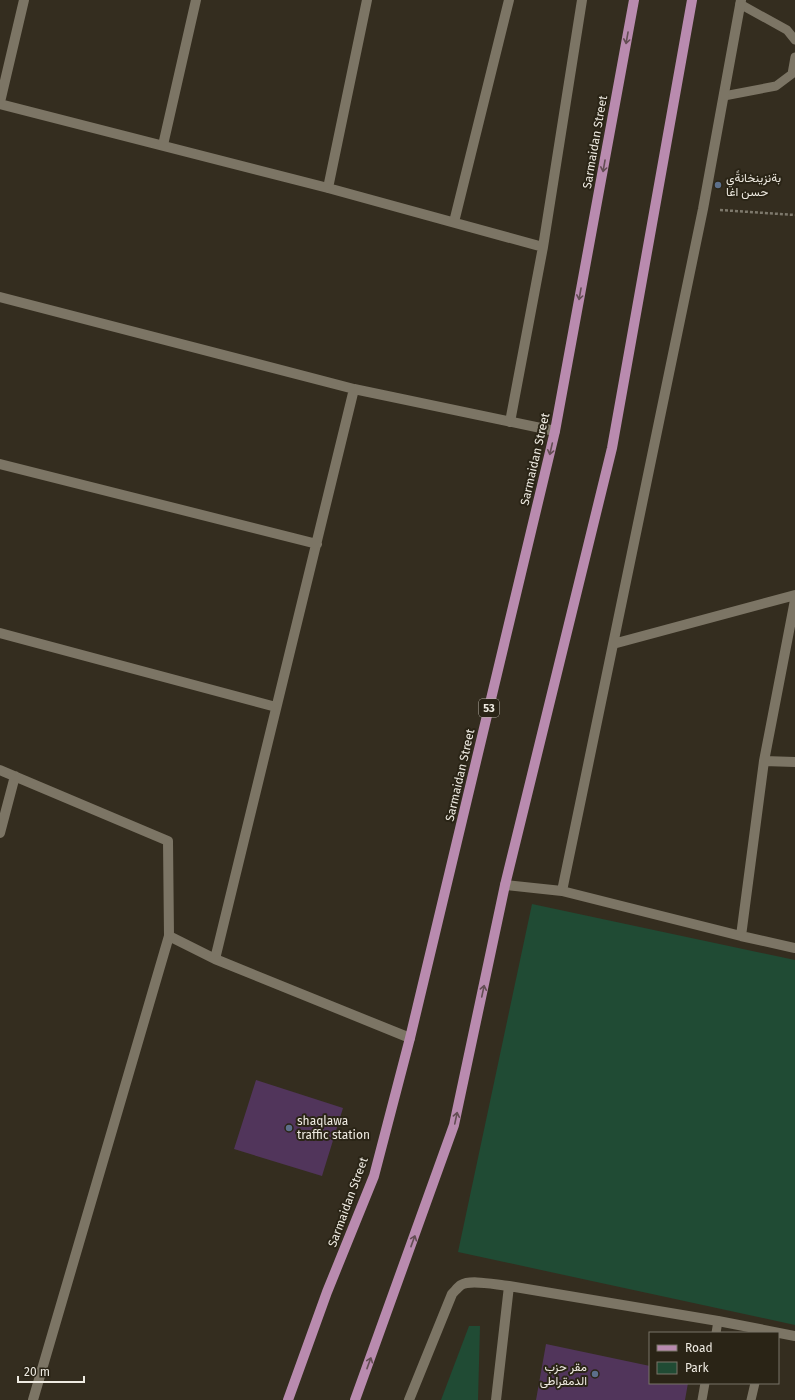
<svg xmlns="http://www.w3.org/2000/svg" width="795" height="1400" font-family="'Fira Sans',Vazirmatn,sans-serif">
<rect width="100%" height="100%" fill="#342d1f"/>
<path fill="#204b34" d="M532,904l263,56v365l-337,-73z
M469,1326h11l-2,74h-37z"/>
<path fill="#51355b" d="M256,1080l87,28 -21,68 -88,-27z
M546,1344l104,22v17h38l-3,17h-149z"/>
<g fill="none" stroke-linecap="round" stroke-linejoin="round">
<path stroke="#7d786b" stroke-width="2.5" stroke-dasharray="3 2" stroke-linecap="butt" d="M720,210l75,5"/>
<path stroke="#7c7565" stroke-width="9" d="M740,4l47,26 8,10
M724,96l52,-10 16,-12 3,-17
M716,1333l2,-12
M702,1400l3,-17
M751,1400l4,-17"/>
<path stroke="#7c7565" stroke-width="10" d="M0,102l24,-102
M0,104l328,84 215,59
M163,145l33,-145
M328,188l39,-188
M454,222l55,-222
M0,297l354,92 201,42
M510,422l33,-175 39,-247
M0,464l317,80
M0,633l276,74
M613,644l182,-49
M764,761l31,1
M0,770l168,71 1,95 -136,464
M0,833l15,-57
M505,885l57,6 179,45 54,12
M562,891l141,-682 38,-209
M169,936l46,23 195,79
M741,936l23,-175 31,-161
M215,959l139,-570
M409,1400l43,-106c3,-3 6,-7 9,-9 10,-6 35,0 48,1l209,35 77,15
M496,1400l13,-114"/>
<path stroke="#b98baf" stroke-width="10" d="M288,1400l39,-108 47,-116 36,-138 145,-607 79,-431
M355,1400l99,-275 51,-240 107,-437 80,-448"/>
</g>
<defs><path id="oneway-shaft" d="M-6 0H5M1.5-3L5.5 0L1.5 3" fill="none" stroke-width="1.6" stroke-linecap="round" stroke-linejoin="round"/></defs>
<g stroke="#634d53">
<use href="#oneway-shaft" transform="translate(627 38) rotate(100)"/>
<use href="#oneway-shaft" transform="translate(604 166) rotate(100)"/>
<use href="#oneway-shaft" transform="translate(580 294) rotate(100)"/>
<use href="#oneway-shaft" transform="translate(551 449) rotate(103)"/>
<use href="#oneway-shaft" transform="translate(483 991) rotate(-78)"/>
<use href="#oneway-shaft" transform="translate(456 1118) rotate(-78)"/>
<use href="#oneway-shaft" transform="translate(413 1241) rotate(-70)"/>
<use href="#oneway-shaft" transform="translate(369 1363) rotate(-70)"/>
</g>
<g fill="#5c6f8a" stroke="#2a2416" stroke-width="1.5">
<circle cx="718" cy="185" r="4"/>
<circle cx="289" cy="1128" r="4"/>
<circle cx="595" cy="1374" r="4"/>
</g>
<g text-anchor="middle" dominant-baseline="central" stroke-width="4" stroke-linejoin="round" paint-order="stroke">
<rect fill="#2a2416" stroke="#b4afa5" stroke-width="1" x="479" y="699" width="20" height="18" rx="3"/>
<g font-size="11" font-weight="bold" fill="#efebe2">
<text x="489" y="708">53</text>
</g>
<g font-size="12" fill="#efebe2" stroke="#2a2416">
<text transform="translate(595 142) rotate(-80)">Sarmaidan Street</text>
<text transform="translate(535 459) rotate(-77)">Sarmaidan Street</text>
<text transform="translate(460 775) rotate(-77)">Sarmaidan Street</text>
<text transform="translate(348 1202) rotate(-70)">Sarmaidan Street</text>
</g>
<g font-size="12" fill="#efebe2" stroke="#2a2416" text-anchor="start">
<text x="726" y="178">بةنزينخانةًي<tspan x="726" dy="14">حسن اغا</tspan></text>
<text x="297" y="1121">shaqlawa<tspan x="297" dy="14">traffic station</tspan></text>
<text x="587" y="1367" text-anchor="end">مقر حزب<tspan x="587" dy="14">الدمقراطی</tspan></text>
</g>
</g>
<rect x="649" y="1332" width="130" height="52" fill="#2a2416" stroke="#797468"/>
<rect x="657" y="1345" width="20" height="6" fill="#b98baf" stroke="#797468"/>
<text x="685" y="1352" font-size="12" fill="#efebe2">Road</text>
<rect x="657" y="1362" width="20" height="12" fill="#204b34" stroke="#797468"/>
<text x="685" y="1372" font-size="12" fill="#efebe2">Park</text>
<path d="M18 1376v6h66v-6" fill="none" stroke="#efebe2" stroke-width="2"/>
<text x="24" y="1376" font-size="12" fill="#efebe2" stroke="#2a2416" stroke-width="3" paint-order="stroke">20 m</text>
</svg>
